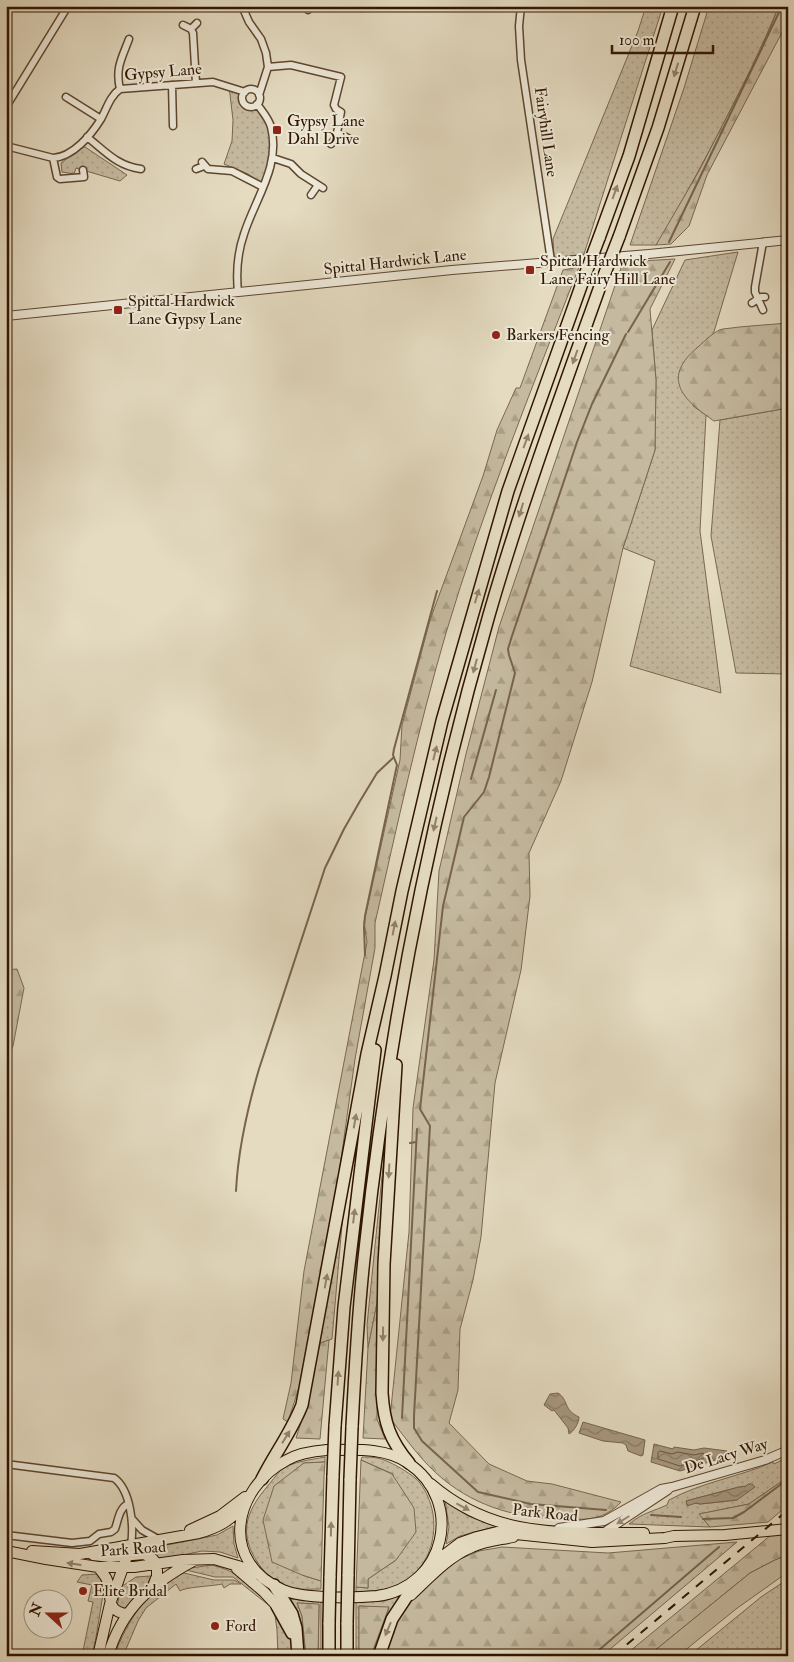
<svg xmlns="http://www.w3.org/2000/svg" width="794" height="1662" font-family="'IM FELL Double Pica',serif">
<defs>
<pattern id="green-dots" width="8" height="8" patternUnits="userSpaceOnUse" patternTransform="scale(1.25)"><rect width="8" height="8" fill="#c5baa0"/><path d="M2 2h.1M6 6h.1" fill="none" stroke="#aa9f88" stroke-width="1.8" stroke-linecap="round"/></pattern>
<pattern id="forest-firs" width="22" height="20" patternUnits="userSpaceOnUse" patternTransform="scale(1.25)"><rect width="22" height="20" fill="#c5baa0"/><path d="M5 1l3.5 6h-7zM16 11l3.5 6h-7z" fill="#aa9f88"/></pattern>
<pattern id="water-waves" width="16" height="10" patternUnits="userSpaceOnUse" patternTransform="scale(1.25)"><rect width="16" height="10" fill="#a7987f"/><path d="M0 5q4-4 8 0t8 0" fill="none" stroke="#887b66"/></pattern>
</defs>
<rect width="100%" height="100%" fill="#e4dbc1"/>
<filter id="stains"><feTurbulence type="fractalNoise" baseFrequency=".004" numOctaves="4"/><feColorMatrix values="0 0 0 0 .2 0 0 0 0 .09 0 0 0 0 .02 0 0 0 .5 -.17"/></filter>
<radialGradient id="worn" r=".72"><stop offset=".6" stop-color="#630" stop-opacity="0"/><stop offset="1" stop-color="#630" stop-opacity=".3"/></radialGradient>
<path fill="url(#green-dots)" stroke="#7a6850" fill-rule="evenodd" d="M646,6h17l-79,248 -30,4 -1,-19 85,-208z
M709,6h70c-34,81 -76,158 -119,234l-4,5h-26l54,-157z
M229,86l15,8 -1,6c3,7 9,8 14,4l11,16 5,29 -9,36 -16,-11 -24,-10 8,-23 1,-21z
M82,147h3l42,28 -7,6 -44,-13 -2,6 -12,-2 -1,-9z
M738,252l-25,83 -7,5 -13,66 13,9 -6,116 21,162 -91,-27 25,-105 -32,-13 32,-98 1,-70 -4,-50 33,-70z
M788,408v266l-52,-1 -25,-137 9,-116z
M385,1147h1l-9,156 -9,45 -1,-23z
M344,1202l-12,137 -14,5z
M325,1457v5l-21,1 -10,9 8,103 19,6v8c-10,0 -21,1 -30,-1 -14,-4 -25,-13 -33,-25 -19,-28 -13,-50 8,-75 5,-6 10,-13 15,-18 12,-9 30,-10 44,-13z
M362,1457c7,0 15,0 22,3 9,3 30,15 36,23 26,35 15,90 -29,105 -11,3 -23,3 -35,4v-5l12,1v-9l28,-19 -3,-86 -32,-14z
M788,1457v20l-39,27 -49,10 10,13 -81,-3c13,-11 25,-13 38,-19l2,-5c33,-18 70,-23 104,-38l1,2zM746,1486l-9,14 -37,4 -14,-3 53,-14z
M445,1500l23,16 29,10 -37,10 -14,8 3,-17z
M233,1526l1,18 4,14 -18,-6 -18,-1 -42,9 -8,-8v-4l65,-13z
M212,1565c36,9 66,36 78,71 2,6 2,14 3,20h-15l-1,-26 -2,-15 -4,-8 -38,-30h-18l-29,-7 5,-2z
M184,1573l30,7h20l7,4h-11l-6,4 -2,-4c-8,2 -37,3 -42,7l-4,-7 -30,24 -8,13 -15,35h-9c13,-34 34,-70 70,-83z
M98,1574l7,10c-5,24 -7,48 -13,72h-10l11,-54 -5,-1 4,-16 -15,-3 5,-7z
M151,1576l-5,12 -20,21h-4l-5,-3 5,-22 2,1 12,-8z
M788,1579v77h-99l72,-59z
M405,1593l-28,63h-6l18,-48 -30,-2v50h-3v-54l29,-1z
M289,1599l32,2v55h-3l1,-51 -22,-2 5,13 4,40h-1l-4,-34z"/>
<path fill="url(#forest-firs)" stroke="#7a6850" d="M779,6h9v15l-81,154 -18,51 -18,18 -15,1 43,-74 61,-119z
M675,259l-25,50 6,71 -1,70 -32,98 -31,134 -31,99 -32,72 1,43 -9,74 -26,113 -14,154 -8,43 -13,49 -2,61 -9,33 40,41 38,17 25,3 69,18c-17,18 -33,18 -56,17 -44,0 -87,-11 -122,-40 -20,-16 -37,-40 -53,-61l19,-186 4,-124 21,-148 5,-89 27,-117 33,-127 124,-365z
M579,267c-47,121 -96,242 -133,366 -28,96 -49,193 -71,290v25l-20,111 -16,115 -40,213 -11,35 -5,-3 8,-36 13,-112 63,-329 -3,-20 36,-162 2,-35 28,-105 53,-144 14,-46 19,-42h4l43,-118z
M788,323v85l-74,13c-32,-22 -53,-43 -16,-74 6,-5 17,-17 25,-18 21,-3 43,-4 65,-6z
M17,969l7,19 -11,58 -6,16 -1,30v-122z
M377,1303v116l8,20 -22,-1 5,-90z
M329,1340l-9,99 -24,-1 10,-31 14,-64z
M361,1460l31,14 22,34 2,24 -20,28 -28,19v9l-12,-1z
M325,1462l-1,14 -3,105 -19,-6 -30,-13 -9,-42 11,-34 30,-23z
M788,1477v28l-20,17 -58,5 -11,-13 50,-10z
M788,1534v21l-13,5 -25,13 -102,83h-24l147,-121z
M737,1542l-135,114h-216l10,-33 12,-19 43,-41 28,-12 23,-4 106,6z
M297,1603l22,1 -1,52h-12l-4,-40z
M359,1606l30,1 -18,49h-12z"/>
<path fill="#c5baa0" stroke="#7a6850" d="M788,1555v17l-52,37 -58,47h-30l102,-83 25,-13z"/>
<path fill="url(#water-waves)" stroke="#77644c" d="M558,1393c11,7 5,17 21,24 0,6 -5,14 -10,17l-1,-6 -14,-18 -2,1 -8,-6 6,-11z
M583,1422l62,18 -2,15 -2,1 -13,-5 -2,-6 -3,-2 -20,-2 -24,-8z
M654,1444l19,5 1,-2 20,3 10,-2 23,3 -2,6 -45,14 -29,-9z
M748,1484h4l3,3 -18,13 -37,4 -4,-1 -9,3 -1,-5 53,-14h3l1,-1 2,1z"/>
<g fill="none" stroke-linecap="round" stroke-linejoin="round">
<path stroke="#6c5740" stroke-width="1" d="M660,1451l12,3 6,-2 16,3 9,-2 3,3 -2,2 -24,8 -22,-7v-6z"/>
<path stroke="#77644c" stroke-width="2" d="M669,242l113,-236
M628,332l42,-70
M471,779l25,-89
M365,955l-1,-28 1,-11 32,-151 -4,-10 1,-6 43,-158
M410,1143l6,-1
M236,1191c2,-42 11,-81 23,-122l66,-201 19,-39 16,-28 17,-28 17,-16
M402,1418l15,-289
M606,1510l-75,-6 -53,-12 -56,-51 -8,-13v-12l16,-290 -10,-17 23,-203 21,-89 20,-25 5,-15 26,-104 -6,-18 -1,-6 4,-13 65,-194 15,-38 34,-70
M651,1515l30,2
M703,1519l30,-1 11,-6 44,-33
M599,1650l120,-103"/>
<defs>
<path id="minor" d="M242,6l7,16 12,17 5,14 2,14 -9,28
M359,6l3,2
M521,6l-2,20 2,34 30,201
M308,10l1,-4
M183,25l8,4 2,4 3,50
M191,29l6,-6
M268,67l23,-2 50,12 -7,28 2,4 5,3 -5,26 -5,6
M172,85l1,41
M120,89c-5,-21 2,-31 9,-50
M242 98a9 9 0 1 1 18 0a9 9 0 1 1-18 0Z
M66,97l35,22
M6,107l62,-101
M338,133l10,5
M87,137c18,14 30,29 54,32
M6,146l47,12c20,-1 38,-23 48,-39 6,-11 9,-23 19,-30l93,-7 32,10
M53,158l4,19 3,2 24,-2 -1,-7
M273,158l18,6 10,10 22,14
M202,162l6,7 24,2 31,16
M196,169l8,-3
M311,195l7,-10
M763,242l-8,45v5l8,18
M238,292c-2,-20 -1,-38 6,-58 11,-35 37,-68 27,-107 -2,-8 -9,-16 -14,-23
M752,303l9,-6h4
M6,1464l108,14c17,12 20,48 17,67
M133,1520l9,10 16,9
M6,1535l66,8 18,-2 9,-7 12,-2 4,-3c3,-8 4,-21 13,-25"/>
<path id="tertiary" d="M6,316l446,-46 197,-16 139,-14
M559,1528l45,-7 57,-32 11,-2 93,-27 23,-10
M603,1533l65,-43"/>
<path id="primary" d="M327,1450c27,0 58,-3 81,13 57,38 38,124 -31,133 -22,2 -74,3 -94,-6 -64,-28 -51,-101 4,-130 12,-7 26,-9 40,-10z
M431,1484c65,56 133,48 213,49
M190,1530l30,-14 25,-19
M6,1551l40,8 52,8h36l49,-7 31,-1 24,7 20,8
M32,1551l48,3 119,-21c18,-5 31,-12 43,-26
M93,1555l17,2 34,-3 9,5 4,6v11l-4,10
M435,1562l25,-19 17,-6 20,-5 95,10 73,-4 9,-2 51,-1 63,-6
M98,1567c3,4 7,8 9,13 6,15 -3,31 20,34
M237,1569l27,23 13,14
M411,1595c18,-17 38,-39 61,-48 13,-6 27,-7 41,-10
M98,1656l12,-52 21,-59
M108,1656c14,-48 43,-72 85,-95"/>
<path id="motorway" d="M619,237l39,-109 37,-122
M599,238l30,-82 44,-150
M396,1065l-12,199 -2,129c2,30 8,47 27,70
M335,1426l9,-119 31,-257
M352,1427c3,-59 6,-118 13,-177 23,-215 64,-427 124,-635 33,-114 74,-225 114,-337
M262,1479c13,-26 29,-46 40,-74l65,-351 18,-78 17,-85 40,-170 66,-230 77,-216
M348,1576l2,-97
M330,1578l3,-102
M274,1585l18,29 4,14 2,28
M277,1606l15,27
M329,1623v33
M347,1623v33
M379,1656l13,-37 27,-41"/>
</defs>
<use href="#minor" stroke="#5d4730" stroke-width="9"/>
<use href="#tertiary" stroke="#5d4730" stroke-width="10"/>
<use href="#primary" stroke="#301600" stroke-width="12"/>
<use href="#motorway" stroke="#301600" stroke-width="14"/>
<use href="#minor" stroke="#ede8d7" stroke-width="6"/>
<use href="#tertiary" stroke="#ede8d7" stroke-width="8"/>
<use href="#primary" stroke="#e4dbc1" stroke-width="10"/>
<use href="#motorway" stroke="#e4dbc1" stroke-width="11"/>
<path stroke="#301600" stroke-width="2" stroke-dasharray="9 9" stroke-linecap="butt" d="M613,1656l175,-146"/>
<defs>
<path id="motorway-bridge" d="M585,275l14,-37
M603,278l16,-41
M333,1476l2,-50
M350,1479l2,-52
M329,1623l1,-45
M347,1623l1,-47"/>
</defs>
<use href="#motorway-bridge" stroke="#301600" stroke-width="14" stroke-linecap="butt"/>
<use href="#motorway-bridge" stroke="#e4dbc1" stroke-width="11"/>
</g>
<defs><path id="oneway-solid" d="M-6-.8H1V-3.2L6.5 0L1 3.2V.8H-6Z" transform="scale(1.25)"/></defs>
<g fill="#93826a">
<use href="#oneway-solid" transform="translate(676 70) rotate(107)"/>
<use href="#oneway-solid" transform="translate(615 192) rotate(-70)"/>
<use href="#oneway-solid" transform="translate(575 357) rotate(110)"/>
<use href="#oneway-solid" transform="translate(526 441) rotate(-70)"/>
<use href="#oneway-solid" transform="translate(521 510) rotate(107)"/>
<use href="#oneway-solid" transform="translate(477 596) rotate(-74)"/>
<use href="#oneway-solid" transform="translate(475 666) rotate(105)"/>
<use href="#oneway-solid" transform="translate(435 753) rotate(-76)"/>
<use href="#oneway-solid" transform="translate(435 824) rotate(103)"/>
<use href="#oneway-solid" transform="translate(394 928) rotate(-79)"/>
<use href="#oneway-solid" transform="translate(355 1121) rotate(-80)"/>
<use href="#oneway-solid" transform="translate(389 1171) rotate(93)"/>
<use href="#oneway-solid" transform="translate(354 1216) rotate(-83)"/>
<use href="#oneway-solid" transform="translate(326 1281) rotate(-80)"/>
<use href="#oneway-solid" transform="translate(383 1334) rotate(91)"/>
<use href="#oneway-solid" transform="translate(338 1378) rotate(-86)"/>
<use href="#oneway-solid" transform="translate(286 1437) rotate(-58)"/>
<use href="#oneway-solid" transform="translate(463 1507) rotate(28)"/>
<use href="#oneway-solid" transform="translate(331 1529) rotate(-89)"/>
<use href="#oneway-solid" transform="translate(74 1564) rotate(-172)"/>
<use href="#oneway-solid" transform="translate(388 1629) rotate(113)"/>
</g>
<use fill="#988a76" href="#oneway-solid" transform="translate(623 1520) rotate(148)"/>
<g fill="#8f2418" stroke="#ede8d7" stroke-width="2">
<rect x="272" y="125" width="10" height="10" rx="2.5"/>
<rect x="525" y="265" width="10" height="10" rx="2.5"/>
<rect x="113" y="305" width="10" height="10" rx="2.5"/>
<circle cx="496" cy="335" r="5"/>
<circle cx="83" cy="1591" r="5"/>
<circle cx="215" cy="1626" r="5"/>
</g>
<g text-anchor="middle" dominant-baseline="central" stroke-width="4" stroke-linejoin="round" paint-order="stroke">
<g font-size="16" fill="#301600" stroke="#ede8d7">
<text transform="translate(163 72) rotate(-5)">Gypsy Lane</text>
<text transform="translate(546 132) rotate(82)">Fairyhill Lane</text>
<text transform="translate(395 262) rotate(-6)">Spittal Hardwick Lane</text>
<text transform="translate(726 1456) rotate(-17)">De Lacy Way</text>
<text transform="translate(545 1513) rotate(6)">Park Road</text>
<text transform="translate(133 1549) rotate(-4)">Park Road</text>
</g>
<g font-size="16" fill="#301600" stroke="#ede8d7" text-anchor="start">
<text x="287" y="121">Gypsy Lane<tspan x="287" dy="18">Dahl Drive</tspan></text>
<text x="540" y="261">Spittal Hardwick<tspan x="540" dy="18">Lane Fairy Hill Lane</tspan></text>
<text x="128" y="301">Spittal Hardwick<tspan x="128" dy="18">Lane Gypsy Lane</tspan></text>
<text x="506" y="335">Barkers Fencing</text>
<text x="93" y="1591">Elite Bridal</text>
<text x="225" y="1626">Ford</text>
</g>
</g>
<rect width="794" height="1662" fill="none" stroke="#e4dbc1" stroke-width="25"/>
<rect x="8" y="8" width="779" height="1647" fill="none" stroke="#301600" stroke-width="2.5"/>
<rect x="12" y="12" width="769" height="1637" fill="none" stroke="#301600"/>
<g transform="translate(48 1614) rotate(291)"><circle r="24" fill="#ede8d7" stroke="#a19481"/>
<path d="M0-4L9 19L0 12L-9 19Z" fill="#8f2418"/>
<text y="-8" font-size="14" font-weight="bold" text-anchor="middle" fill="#301600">N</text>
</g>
<path d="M612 45v8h101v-8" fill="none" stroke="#301600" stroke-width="2.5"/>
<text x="619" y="45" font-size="15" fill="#301600" stroke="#ede8d7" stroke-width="4" paint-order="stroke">100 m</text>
<rect width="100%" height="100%" filter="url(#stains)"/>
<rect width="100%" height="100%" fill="url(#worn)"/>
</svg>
